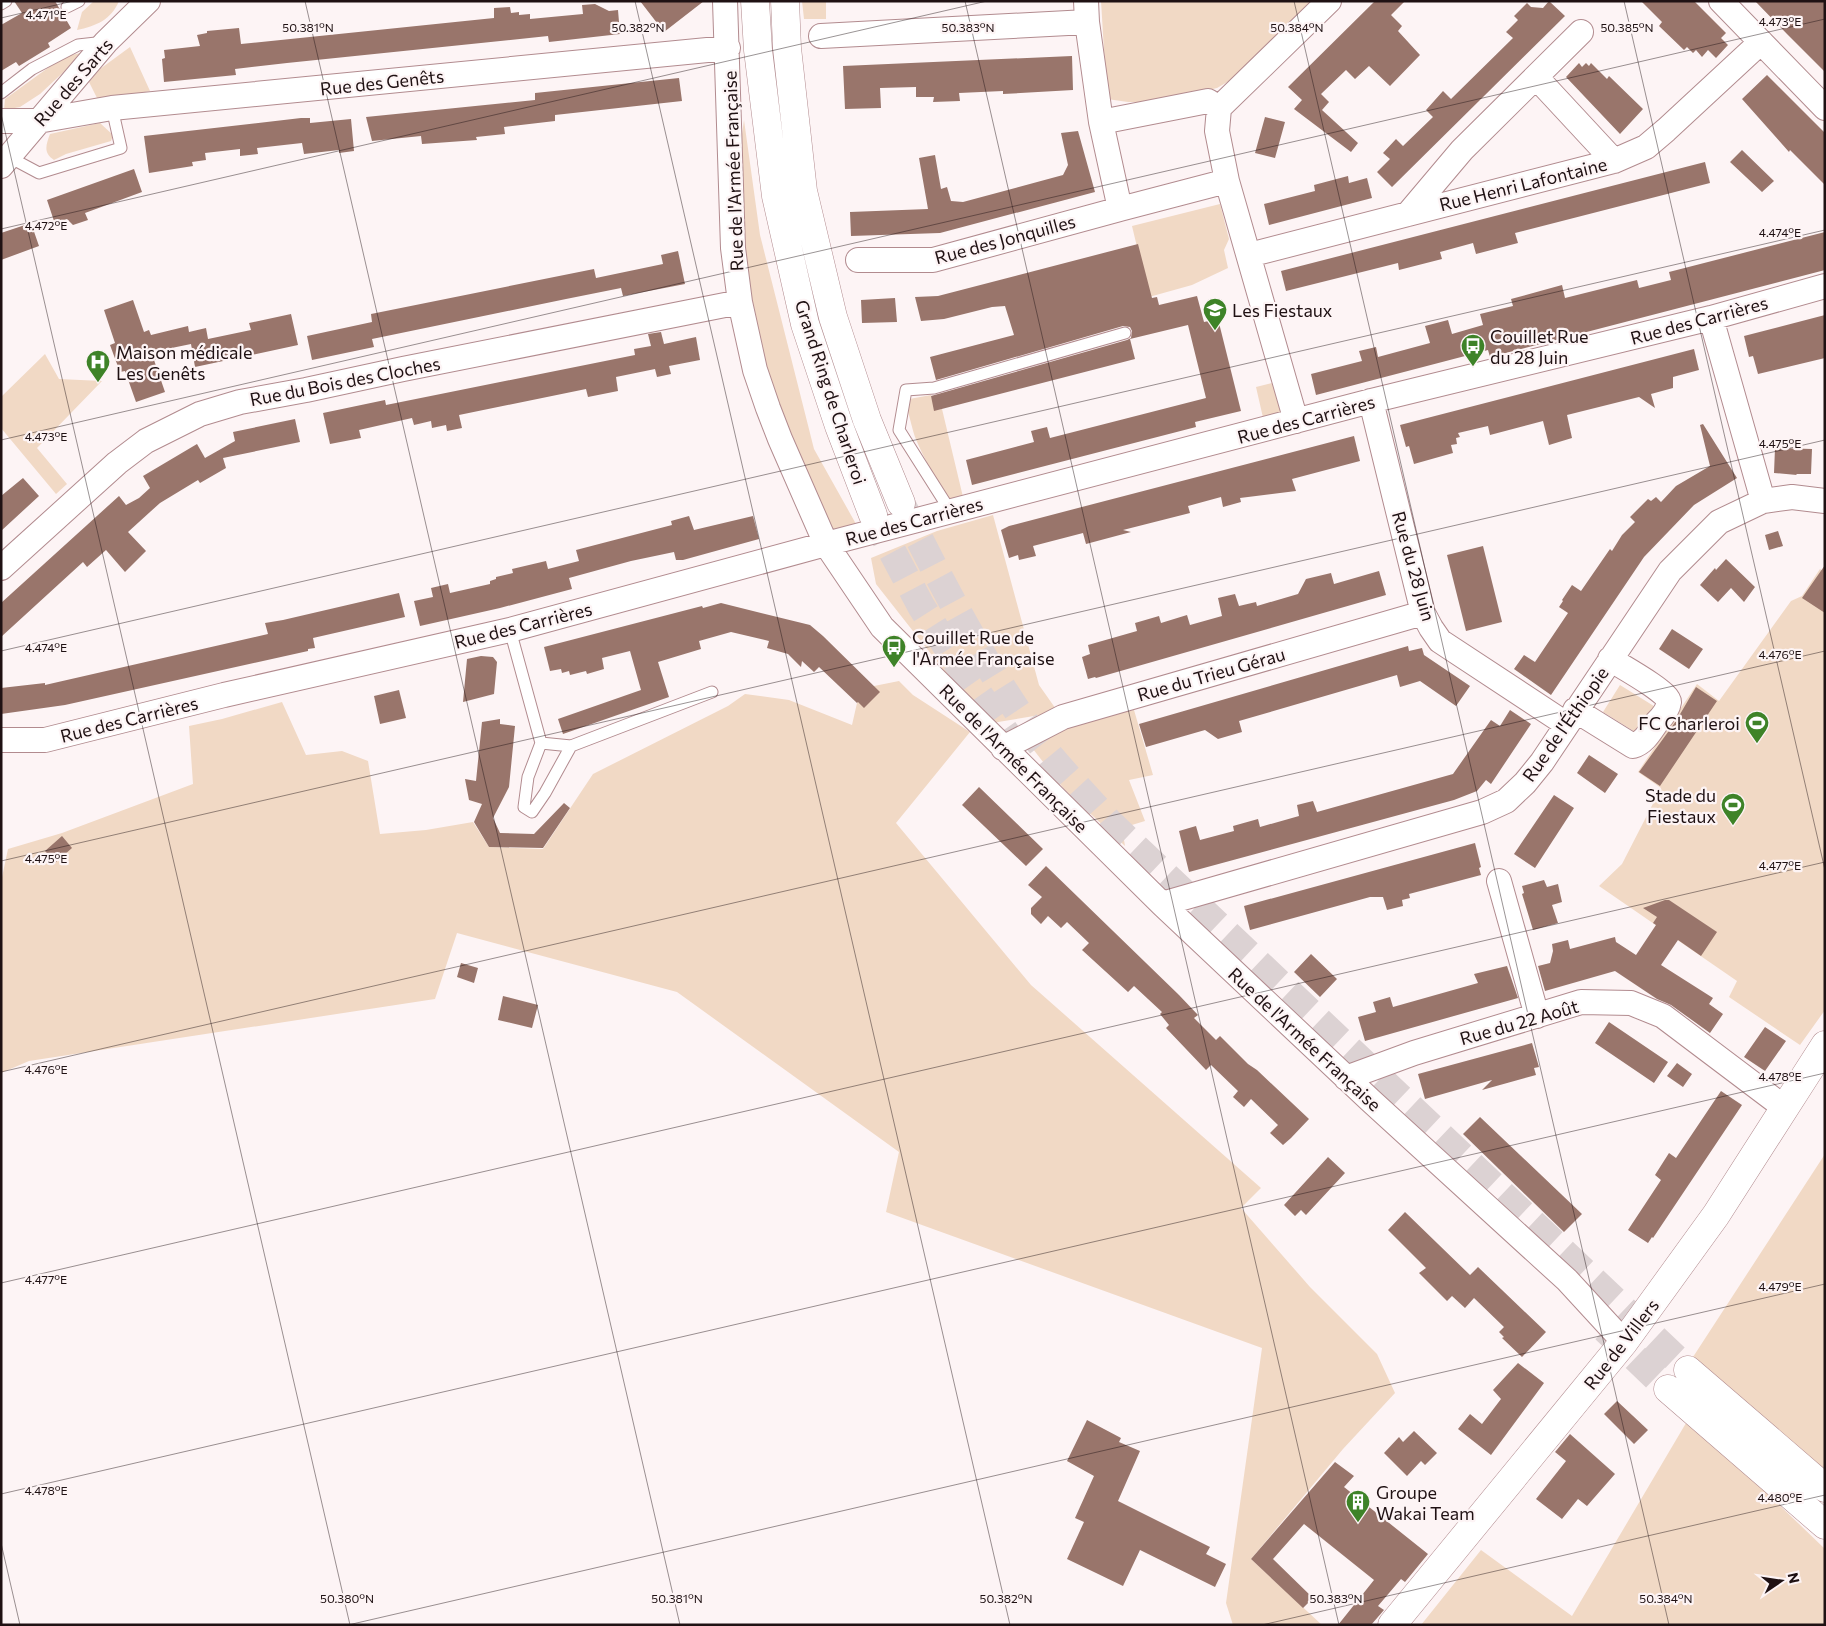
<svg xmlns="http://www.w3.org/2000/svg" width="1826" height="1626" font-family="Commissioner,sans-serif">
<rect width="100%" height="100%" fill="#fdf4f5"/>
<path fill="#f1d9c5" d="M94,1h25c-8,19 -23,25 -42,29l5,-18z
M802,1h24v18h-22z
M1101,1h219l-72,69 -31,18 -61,14h-28l-21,-3z
M130,47l20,44 -32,7h-21l-8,-16 11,-13z
M85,52l-45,42 -20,13 -16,3 1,-11 58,-42z
M744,120l16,115 54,214 42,75 -16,9 -12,-8 -35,-74 -25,-77 -16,-76 -9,-57 -4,-86z
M100,123l13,12 -2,6 -45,13 -12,6c-11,-7 -8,-15 -4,-26z
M1220,204l9,35 -5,11 4,18 -36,17 -43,12 -17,-71z
M45,354l14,25 43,2 -65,67 30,36 -11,10 -55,-66v-31z
M1276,382l9,34 -21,6 -8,-35z
M931,395l4,15 7,-1 21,88 -15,2c-12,-20 -24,-40 -33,-62 -4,-12 -6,-25 -11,-37z
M993,515l46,170 19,27 -72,12 -110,-140 -5,-26 66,-27z
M1820,569l5,4v437l-25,35 -71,-48 8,-16 -138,-95 23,-22 39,-76 -23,-16 59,-88 22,17 72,-100 11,-5z
M899,681l14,14 57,37 -74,91 135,162 230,203 -20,20 69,79 67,67 18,39 -52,56 -92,110 71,66h-89l-7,-22 36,-255 -376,-136 13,-60 -222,-160 -220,-59 -22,66 -406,62 -28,12v-191l7,-33 54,-16 131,-49 -4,-58 33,-7 60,-17 24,53 36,-4 26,10 12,73 46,-4 47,-8 16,25 54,2 50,-75 135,-68 17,-12 44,6 63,25 5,-22 17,-17z
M1620,685l37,23 -17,27 -37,-23z
M1134,710l19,65 -24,5 16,41 -23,7 3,18 -61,-57 -31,-40 35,-23z
M1825,1154v316l-132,-113z
M1689,1418l136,131v76h-404l60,-75 91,66z"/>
<path fill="#99756b" d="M14,1h41l16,27 -23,15 2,4 -31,19 -3,-4 -15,9v-46l21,-12z
M640,1h64l-40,31z
M1375,1h30l-14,14 11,11 -4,5 22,24 -30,31 -21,-20 -14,13 -9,-9 -25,24 8,8 -7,8 36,33 -7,9 -57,-43 8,-9 -14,-13z
M1549,1l16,15 -173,171 -15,-15 13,-13 -7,-6 13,-14 7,7 30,-29 -7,-7 17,-19 8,8 62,-61 -7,-6 12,-12 -4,-4 13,-13 4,4 12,1z
M1641,1h53l32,32 -5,5 7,7 -12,13 -8,-8 -6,7 -6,-7 -3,3 -6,-6 -3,3 -25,-24 3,-4z
M1755,1h70v71l-38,-38z
M595,4l14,7 9,-1 2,24 -71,8 -1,-6 -261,27 -52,6 1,6 -72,7 -2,-23 3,-1 -1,-8 36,-4 -3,-11 10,-2v-2l32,-3 2,16 253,-26v-10l16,-1 1,6 8,-1v3l11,-1v5l53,-5 -1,-9z
M1072,56l1,34 -70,4v-3l-44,2 1,8 -27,1 1,-5h-18v-10l-36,1 1,20 -36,1 -2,-43z
M1579,63l3,4 4,-4 3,3 2,-3 16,16 2,-3 34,33 -23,25 -54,-57z
M1767,75l58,58v52l-35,-35 -1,2 -47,-53z
M679,78l3,23 -127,14v6l-51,6 1,7 -29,3 1,3 -55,4 -1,-8 -49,5 -6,-24 169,-17v-7z
M1265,117l20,5 -10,36 -20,-5z
M301,118h9v5l41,-4 3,32 -15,2v-3l-35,4 -2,-11 -45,5 1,6 -18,2v-7l-35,4 1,7 -14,2 1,4 -44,7 -5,-37z
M1078,131l17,61 -155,41 -89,3 -1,-24 78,-3 -9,-51 16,-3 6,34 6,-2 4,14 12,1 100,-27 5,-10 -7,-32z
M1742,150l32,31 -12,11 -32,-30z
M1705,162l5,21 -195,50 3,10 -42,11 -3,-11 -33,9 2,7 -43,11 -1,-7 -112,28 -5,-20z
M134,169l8,23 -57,21 3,7 -15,5 -6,-6 -12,5 -8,-24z
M1348,176l1,7 18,-5 5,20 -103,27 -5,-21 51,-13 -1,-6z
M31,223l8,23 -38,14v-27z
M1825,232v38l-335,87 -2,-7 -172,45 -5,-21 51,-13 -3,-10 17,-4 2,10 52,-14 -5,-17 23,-6 4,14 31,-9 -3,-11 33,-8 -2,-7 51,-14 3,13 72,-18 2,8 32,-8 -2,-8z
M1138,244l14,54 5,-1 2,8 38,-9 7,26 14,-3 23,92 -46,11 1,5 -224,58 -6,-25 68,-18 -3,-11 16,-4 3,11 156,-40 -18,-73 -58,14 5,20 -201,52 -3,-15 196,-56 4,-2 1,-7 -2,-4 -7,-1 -187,54 -6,-23 84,-22 -9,-29 -13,1 -48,12 -23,2 -6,-24 23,-1z
M678,251l7,33 -62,12 -2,-8 -55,11 -194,40 2,8 -62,13 -5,-24 65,-14 -1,-8 223,-45 2,9 67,-14 -2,-9z
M895,298l2,24 -35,1 -1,-23z
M133,300l11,32 5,-2 2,5 37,-9 1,6 17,-4 2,11 43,-9 -2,-7 42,-9 7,31 -103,22 -4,-23 -34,7 2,7 -5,2 11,32 -29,10 -11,-31 -5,1 -10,-27 5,-2 -11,-33z
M1825,315v43l-67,16 -5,-18 -4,1 -5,-21z
M661,332l3,12 32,-7 4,23 -31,6 2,8 -14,3 -2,-8 -39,8 2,14 -30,6 -2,-8 -127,26 3,13 -15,3 -1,-6 -14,3 -1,-7 -17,4 -2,-7 -53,12 2,8 -31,6 -7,-31 62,-13 1,5 249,-50 -1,-6 17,-3 -3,-12z
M1694,349l5,21 -26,7v11l-22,6 4,14 -16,-11 -72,18 5,23 -23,7 -6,-24 -53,14 -2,-9 -30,7 2,4 -4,1 1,6 -6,1 2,8 -39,11 -5,-18 -3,1 -6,-22z
M295,419l5,23 -77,16 3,10 -26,15 -2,-3 -38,23 -10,9 -22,20 18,19 -21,21 -19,-22 -19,17 -4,-5 -82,75v-34l118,-107 7,9 13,-7 11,-10 -7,-12 54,-32 8,14 30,-17 -2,-9z
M1703,424l34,54 -43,27 -50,52 -93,138 -37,-26 10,-14 11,7 33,-49 -9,-6 4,-6 -1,-1 10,-15 9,6 29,-42 2,2 10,-16 13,-13 -5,-5 18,-18 3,2 5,-4 5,5 15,-16 34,-20 -10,-41z
M1354,436l6,25 -68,18 4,12 -56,7 1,4 -18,5 -2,-10 -33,9 2,7 -67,17 8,2 -45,12 -3,-11 -50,13 3,10 -17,4 -1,-5 -9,3 -8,-28 8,-4z
M1775,448l37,1 -1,25h-15l1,1 -23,-2z
M23,478l16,18 -38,35v-35z
M689,516l5,14 59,-14 6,23 -76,21h-7l-2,-8 -43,9 -62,17 3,11 -72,19 -80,18 -6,-25 19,-4 -2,-9 17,-4 2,9 40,-9v-3l6,-2v-2l17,-4 -1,-4 34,-8 2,8 31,-8 -3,-11 96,-25 -1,-4z
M1778,531l5,15 -14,4 -4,-15z
M1483,546l19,76 -36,9 -19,-76z
M1726,559l29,28 -11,15 -13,-14 -13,14 -18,-17 15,-17 1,2z
M1825,565v48l-23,-15z
M1379,571l7,24 -290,83 -1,-1 -7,2 -6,-22 8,-3 -2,-9 49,-14 -2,-8 24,-7 2,7 26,-8 3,10 32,-9 -4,-18 17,-4 4,12 17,-4 1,4 41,-12 8,-15 25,-6 3,11z
M399,593l6,24 -92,21 2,10 -7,1v2l-243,54 -64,9v-26l44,-5v2l223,-51 -3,-11 18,-3z
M721,603l89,22 13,11 57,56 -16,16 -6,-6 -1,1 -38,-36 -5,5 -12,-11 -1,6 -13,-13 -21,-6 2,-7 -38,-9 -32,9 2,8 -43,13 11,35 -106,37 -5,-15 83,-29 -11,-39 -28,7 2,11 -17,5 -1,-3 -16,4 -1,-4 -7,2 -1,-4 -11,2 -6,-24 158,-41 1,2z
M1672,629l31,20 -14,20 -30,-20z
M1408,646l1,5 13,-3 2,7 46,31 -14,20 -36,-25 -20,6 -3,-12 -158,46 3,11 -24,7 -13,-9 -59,17 -7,-23z
M481,656l12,1 4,5 -3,32 -31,8 4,-43z
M1696,687l21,14 -57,85 -21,-14 37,-51z
M399,690l7,28 -26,6 -6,-28z
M1510,710l21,14 -40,60 -5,-4 -9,11 -23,9 -265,72 -10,-41 17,-5 4,14 34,-9 -1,-5 25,-7 2,8 39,-11 -2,-11 16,-4 4,11 136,-38 38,-54 9,6z
M500,719v5l15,2 -6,61 -16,31 7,15 34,1 30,-31 6,5 -27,40 -54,-1 -15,-25 8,-18 -13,-4 -4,-21 11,2 6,-59z
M1589,755l29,19 -13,19 -28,-20z
M979,787l64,62 -17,17 -64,-61z
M1554,795l20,13 -39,60 -21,-14z
M62,836l10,12 -17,15 -10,-12z
M1475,843l6,24 -2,1 2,7 -72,19 1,4 -8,2 1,6 -16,4 -4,-13h-13l-120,33 -6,-24z
M1046,866l133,129 19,20 -4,3 22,22 4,-4 28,28 9,6 52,49 -18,19 -8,7 -13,-12 8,-8 -27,-26 -7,8 -11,-10 5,-6 -27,-26 -5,5 -40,-42 3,-3 -9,-11 2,-2 -28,-26 -6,6 -46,-42 7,-7 -22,-21 -6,6 -13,-12 -7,8 -10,-10v-6l11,-11 -14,-12z
M1544,880l3,7 11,-3 4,18 -10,3 6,18 -25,7 -11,-36 2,-1 -2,-7z
M1665,900h4l48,32 -16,24 -23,-16 -17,25 52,33 -4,6 14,10 -13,19 -39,-28 -14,-6 -42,-28 -70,20 -7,-25 12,-3 3,-12 -1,-7 16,-4 2,9 45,-12 1,5 20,13 20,-30 -3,-2 4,-6 -14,-9z
M1311,954l26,25 -17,18 -26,-25z
M461,963l17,5 -4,15 -17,-6z
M1507,966l11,32 -153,43 -7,-24 18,-5 -3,-10 17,-5 3,10 85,-24 -4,-9z
M503,996l35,9 -6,23 -34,-8z
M1609,1022l59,40 -14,21 -59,-40z
M1765,1027l21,14 -21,30 -21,-14z
M1532,1043l7,24 -5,1 2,7 -54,15 10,-10 -67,19 -7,-25z
M1677,1063l15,11 -9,13 -16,-11z
M1721,1091l21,14 -89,133 -1,-1 -4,6 -20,-13 33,-50 -6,-5 14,-22 7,5z
M1480,1117l102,97 -18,18 -101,-98z
M1328,1157l17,16 -39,42 -5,-5 -6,6 -11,-11z
M1405,1212l65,63 8,-8 68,65 -24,25 -20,-19 2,-1 -5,-5 5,-5 -30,-29 -9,10 -13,-12 -5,5 -28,-28 7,-5 -38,-38z
M1518,1363l26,20 -53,72 -33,-26 12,-15 12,10 19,-25 -8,-9z
M1617,1401l31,29 -14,14 -30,-30z
M1087,1420l34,18 -2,4 21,9 -22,50 92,46 -4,7 20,10 -11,23 -75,-37 -17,36 -56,-27 17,-37 -9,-4 19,-42 -27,-15z
M1414,1431l23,22 -12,12 -4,-4 -14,15 -23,-23 15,-16 4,5z
M1570,1434l45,40 -28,32 -9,-7 -16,20 -26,-20 30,-38 -11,-9z
M1335,1462l19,14 -10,11 84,67 -23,28 -4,-3 -23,27 6,4 -13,15h-33l36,-45 -70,-56 -31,35 40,39 -10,10 -52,-49z"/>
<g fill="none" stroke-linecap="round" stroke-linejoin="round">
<path stroke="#dcd2d3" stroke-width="28" stroke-dasharray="28 14" stroke-linecap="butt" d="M901,503c41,81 82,161 135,235 21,29 49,56 72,83l580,549
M873,515l48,91 40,63 64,91
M1605,1329l63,60"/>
<defs>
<path id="lane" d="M1,4l5,-3
M67,7l12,-6
M1,93l31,-24 46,-24 27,-3
M9,157l30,16 82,-25 -9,-40
M951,512l-52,-82 7,-40 28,-2 191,-55
M510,630l31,113 30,3 141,-54
M541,743l-13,34 -4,30 8,5 13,-19 26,-47"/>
<path id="street" d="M725,1l8,247 7,54 15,68 13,38 12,31 46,105 56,83 280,277 208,196 197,180 57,62
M1086,1l1,21 14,100
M1721,1l104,107
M821,36l266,-14
M1536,77l78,84
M1219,108l110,-107
M1,121h37l74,-13 616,-60
M1,166l105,-124 42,-41
M1227,181l-107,28 -19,-87 107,-21 11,7 -2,23 10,50 69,240
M1408,214l54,-64 119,-118
M1249,255l365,-94 32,-14 20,-17 95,-88
M858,260h75l187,-51
M1711,318l52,183
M1371,401l52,212 8,15 9,13 126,83
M1,568l116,-105 29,-22 54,-27 40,-12 66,-12 97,-21 337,-67
M1575,710l58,36c11,-3 17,-14 24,-24 5,-5 11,-12 12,-20 0,-10 -50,-37 -59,-43
M1,740h44l179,-45 286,-65 316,-86 545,-143 340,-83 114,-32
M1003,748l60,-31 360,-104
M1499,881l38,135
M1162,904l320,-92 24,-11 19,-18 17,-21 128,-191 49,-49 44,-21 29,-4 33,4
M1346,1078l68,-25 167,-51 50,1 32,13 122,92"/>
<path id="secondary" d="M1392,1625l232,-283 92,-127 109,-170"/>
<path id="highway" d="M755,1l3,49 18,146 29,128 34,102 34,89
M785,1l2,47 16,143 30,126 34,103 34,83
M1688,1370l137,118
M1668,1389l157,136"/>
</defs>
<use href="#lane" stroke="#b28b8f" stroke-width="13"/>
<use href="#street" stroke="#b28b8f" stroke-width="26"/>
<use href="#secondary" stroke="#b28b8f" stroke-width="29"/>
<use href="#highway" stroke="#b28b8f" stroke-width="29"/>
<use href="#lane" stroke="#fff" stroke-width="11"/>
<use href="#street" stroke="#fff" stroke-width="24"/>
<use href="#secondary" stroke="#fff" stroke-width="28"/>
<use href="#highway" stroke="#fff" stroke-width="28"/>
</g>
<path fill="none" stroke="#1f1113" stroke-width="1" stroke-opacity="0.45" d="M305,1l375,1624M635,1l375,1624M965,1l374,1624M1294,1l375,1624M1624,1l201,869M1,18l72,-17M1,114l349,1511M1,229l986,-228M1,440l1824,-421M1,651l1824,-421M1,861l1824,-421M1,1072l1824,-421M1,1283l1824,-421M1,1494l1824,-421M1,1543l19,82M348,1625l1477,-341M1262,1625l563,-130"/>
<defs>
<symbol id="school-pin" viewBox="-11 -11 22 30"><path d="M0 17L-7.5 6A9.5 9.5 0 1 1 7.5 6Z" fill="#3e8328" stroke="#fdf4f5"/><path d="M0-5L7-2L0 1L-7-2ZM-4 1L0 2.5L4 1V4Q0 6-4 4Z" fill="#fff"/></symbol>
<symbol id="bus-pin" viewBox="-11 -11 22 30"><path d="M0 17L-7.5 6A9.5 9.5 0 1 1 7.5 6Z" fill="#3e8328" stroke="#fdf4f5"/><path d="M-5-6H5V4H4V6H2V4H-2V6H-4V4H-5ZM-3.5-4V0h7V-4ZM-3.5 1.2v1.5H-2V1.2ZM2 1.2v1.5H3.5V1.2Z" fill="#fff"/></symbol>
<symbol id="hospital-pin" viewBox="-11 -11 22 30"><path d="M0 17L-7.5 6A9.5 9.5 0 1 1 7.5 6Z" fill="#3e8328" stroke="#fdf4f5"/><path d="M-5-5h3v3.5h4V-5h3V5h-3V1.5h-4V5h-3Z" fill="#fff"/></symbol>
<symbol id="stadium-pin" viewBox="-11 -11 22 30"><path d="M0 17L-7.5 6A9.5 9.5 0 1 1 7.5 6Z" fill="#3e8328" stroke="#fdf4f5"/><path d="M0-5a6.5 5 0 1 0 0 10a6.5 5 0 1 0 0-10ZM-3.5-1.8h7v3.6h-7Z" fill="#fff"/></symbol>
<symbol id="building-pin" viewBox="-11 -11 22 30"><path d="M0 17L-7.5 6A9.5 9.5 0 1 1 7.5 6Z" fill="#3e8328" stroke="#fdf4f5"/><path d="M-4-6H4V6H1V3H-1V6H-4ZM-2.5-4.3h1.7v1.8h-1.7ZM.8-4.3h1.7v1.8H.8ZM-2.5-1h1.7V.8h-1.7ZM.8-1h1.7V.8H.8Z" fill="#fff"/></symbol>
</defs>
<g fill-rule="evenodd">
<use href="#school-pin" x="1201" y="296" width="28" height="38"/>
<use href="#bus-pin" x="1459" y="332" width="28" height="38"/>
<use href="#hospital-pin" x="84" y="348" width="28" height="38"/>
<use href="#bus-pin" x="880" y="633" width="28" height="38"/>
<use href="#stadium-pin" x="1743" y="709" width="28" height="38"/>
<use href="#stadium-pin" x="1719" y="791" width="28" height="38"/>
<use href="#building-pin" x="1344" y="1488" width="28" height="38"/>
</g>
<g text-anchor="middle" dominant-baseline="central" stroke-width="4.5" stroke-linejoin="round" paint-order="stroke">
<g font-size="18" fill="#1f1113" stroke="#fdf4f5">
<text transform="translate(73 82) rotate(-49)">Rue des Sarts</text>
<text transform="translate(382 82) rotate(-6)">Rue des Genêts</text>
<text transform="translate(733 171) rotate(-92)">Rue de l'Armée Française</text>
<text transform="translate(1523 184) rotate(-14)">Rue Henri Lafontaine</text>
<text transform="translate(1005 239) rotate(-15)">Rue des Jonquilles</text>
<text transform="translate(1699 320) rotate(-15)">Rue des Carrières</text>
<text transform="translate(345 381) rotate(-11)">Rue du Bois des Cloches</text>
<text transform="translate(831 392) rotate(72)">Grand Ring de Charleroi</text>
<text transform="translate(1306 419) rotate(-15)">Rue des Carrières</text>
<text transform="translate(914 521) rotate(-15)">Rue des Carrières</text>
<text transform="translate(1414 566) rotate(74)">Rue du 28 Juin</text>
<text transform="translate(523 625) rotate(-14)">Rue des Carrières</text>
<text transform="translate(1211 674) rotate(-16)">Rue du Trieu Gérau</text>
<text transform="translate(129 719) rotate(-14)">Rue des Carrières</text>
<text transform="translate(1565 724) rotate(-55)">Rue de l'Éthiopie</text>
<text transform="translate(1014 758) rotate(45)">Rue de l'Armée Française</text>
<text transform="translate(1519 1022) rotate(-16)">Rue du 22 Août</text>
<text transform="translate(1305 1039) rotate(43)">Rue de l'Armée Française</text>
<text transform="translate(1621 1344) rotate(-52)">Rue de Villers</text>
</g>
<g font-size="18" fill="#1f1113" stroke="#fdf4f5" text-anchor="start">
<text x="1232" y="310">Les Fiestaux</text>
<text x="1490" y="336">Couillet Rue<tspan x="1490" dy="21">du 28 Juin</tspan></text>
<text x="116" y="352">Maison médicale<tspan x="116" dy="21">Les Genêts</tspan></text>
<text x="912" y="637">Couillet Rue de<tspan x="912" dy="21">l'Armée Française</tspan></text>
<text x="1740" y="723" text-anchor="end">FC Charleroi</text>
<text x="1716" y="795" text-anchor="end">Stade du<tspan x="1716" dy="21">Fiestaux</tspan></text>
<text x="1376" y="1492">Groupe<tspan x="1376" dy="21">Wakai Team</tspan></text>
</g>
</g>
<g font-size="12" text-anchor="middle" fill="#1f1113" stroke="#fdf4f5" stroke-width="4.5" stroke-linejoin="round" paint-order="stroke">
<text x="46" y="19">4.471°E</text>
<text x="1780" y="26">4.473°E</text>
<text x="308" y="32">50.381°N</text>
<text x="638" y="32">50.382°N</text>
<text x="968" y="32">50.383°N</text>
<text x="1297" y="32">50.384°N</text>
<text x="1627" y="32">50.385°N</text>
<text x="46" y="230">4.472°E</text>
<text x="1780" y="237">4.474°E</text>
<text x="46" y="441">4.473°E</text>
<text x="1780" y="448">4.475°E</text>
<text x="46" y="652">4.474°E</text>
<text x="1780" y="659">4.476°E</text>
<text x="46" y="863">4.475°E</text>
<text x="1780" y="870">4.477°E</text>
<text x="46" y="1074">4.476°E</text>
<text x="1780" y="1081">4.478°E</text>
<text x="46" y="1284">4.477°E</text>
<text x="1780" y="1291">4.479°E</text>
<text x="46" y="1495">4.478°E</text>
<text x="1780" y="1502">4.480°E</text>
<text x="347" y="1603">50.380°N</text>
<text x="677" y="1603">50.381°N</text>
<text x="1006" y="1603">50.382°N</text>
<text x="1336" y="1603">50.383°N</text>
<text x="1666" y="1603">50.384°N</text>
</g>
<rect width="1826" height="1626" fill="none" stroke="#1f1113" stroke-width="5"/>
<g transform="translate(1781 1581) rotate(77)" stroke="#fdf4f5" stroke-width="4" paint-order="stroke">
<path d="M0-4L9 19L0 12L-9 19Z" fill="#1f1113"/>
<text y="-8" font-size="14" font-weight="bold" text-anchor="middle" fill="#1f1113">N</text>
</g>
</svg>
